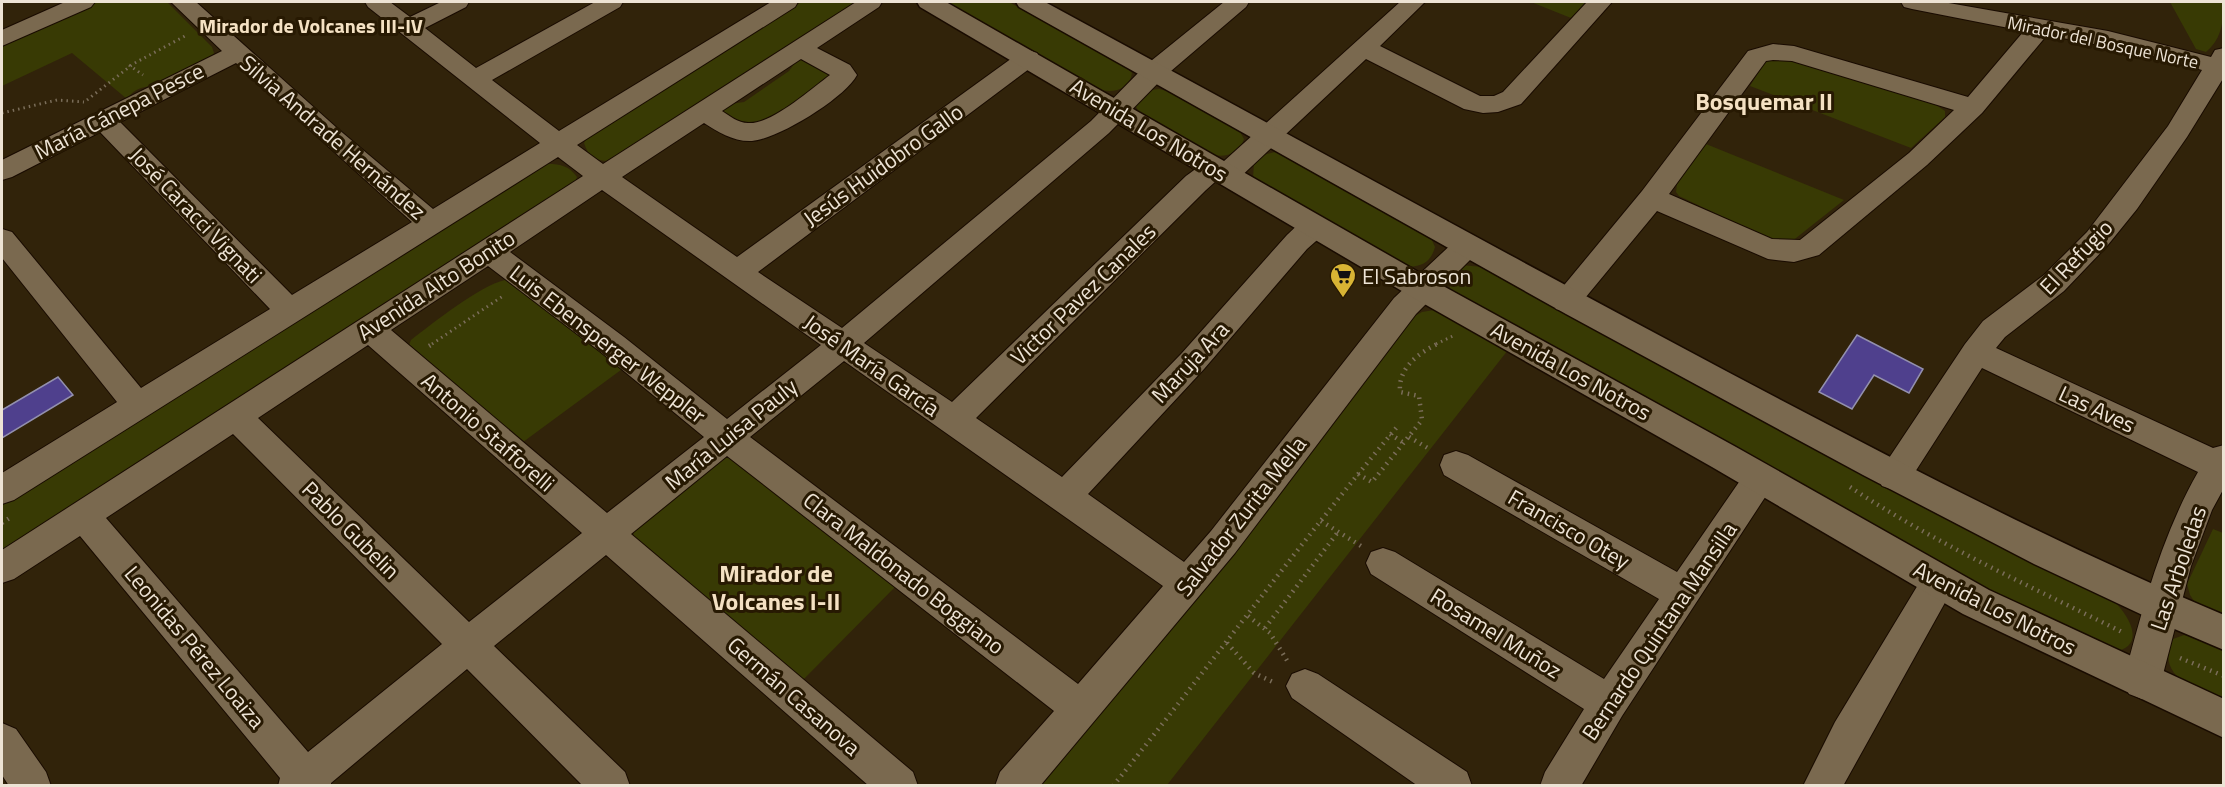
<svg xmlns="http://www.w3.org/2000/svg" width="2225" height="787" font-family="'Titillium Web',sans-serif">
<rect width="100%" height="100%" fill="#31230a"/>
<path fill="#383a04" d="M95,2h72l45,45 2,6 -4,7c-14,7 -29,17 -44,23 -14,5 -28,0 -39,16l-55,-46 -70,33v-42z
M801,2h58l-250,159c-14,0 -21,-5 -25,-18l3,-6z
M944,2h65l115,63 8,8c-2,17 -20,21 -34,16z
M1531,2h57l-17,16z
M2170,2h53c1,18 -1,37 -17,50l-10,-3z
M800,56l38,19 -85,55 -35,-18 12,-8 14,-2 45,-31z
M1769,60h18l146,43 12,8v6l-34,31 -161,-62 15,-24z
M1159,89l12,3 68,38 5,9c-4,13 -17,19 -30,16 -16,-4 -57,-32 -74,-41l-5,-9 16,-15z
M1706,144l138,56 -53,42 -11,2 -101,-48 -3,-4 1,-8z
M1275,152l7,2 149,84 4,9c-4,14 -11,19 -26,20l-156,-89 1,-15 9,-8z
M548,164c13,0 21,2 29,13l-3,10 -572,370v-55l538,-336z
M1461,265l22,2 627,331c18,14 39,49 3,54l-110,-50 -548,-308 -5,-5 -1,-13z
M505,280l7,1 113,86 -106,78 -110,-100 2,-5c22,-17 68,-54 94,-60z
M1434,310l14,5 60,35 -341,435 -129,1 188,-222 187,-247 9,-5z
M724,456l13,1 163,125 -103,104 -164,-147 1,-8z
M2213,529l10,4v87l-25,-13 -8,-12 -3,-11z
M2184,635l12,2 27,10v56c-26,-15 -69,-26 -50,-64z"/>
<path fill="#4f408d" stroke="#9390ae" stroke-width="1.5" d="M1857,335l66,34 -14,24 -35,-18 -22,34 -33,-17z
M58,377l15,18 -71,43v-28z"/>
<g fill="none" stroke-linecap="round" stroke-linejoin="round">
<defs>
<path id="minor" d="M65,2h30l-4,5 -89,39v-16z
M171,2h25l142,127 95,80 107,-66 -172,-136 -3,-5h25l20,15 31,-15h28l-3,5 -41,21 51,40 119,-66h28l-3,5 -128,73 67,51 212,-129h27l-3,5 -218,138 26,19 253,-162h26l-3,5 -62,41 33,17 7,10c-12,23 -79,64 -105,66 -18,1 -34,-9 -48,-18l-82,54 115,80 282,-204 9,-3 9,3 3,5 -3,5 -279,209 84,56 249,-207 55,-56 78,-63h25l-3,5 -82,70 -55,56 -245,210 88,59 234,-226c13,-9 21,-18 37,-14l177,-160h25l-45,44 100,50h14l9,-4 84,-90h25l-91,102 -23,8 -15,1 -19,-4 -98,-50 -130,122 -10,3 -10,-3 -10,9 -230,228 86,59 120,-124 105,-118c12,-11 20,-20 37,-15l4,7 -4,7 -17,15 -103,120 -116,125 96,68 27,-31 183,-233 63,-59 10,-3 10,3 4,7 -4,7 -61,61 -181,239 -195,233h-45l5,-14 54,-61 -327,-255 -96,78 282,238 5,14h-49l-263,-231 -112,91 131,126 5,14h-47l-116,-117 -136,114v3h-53l2,-8 -200,-242 -66,43 -12,4v-33l581,-374 -25,-19 -544,343 -12,4v-31l115,-71 -115,-144v-29l10,3 129,156 129,-79 -170,-177 -88,45 -10,3v-20l220,-109zM801,59l29,16c-19,14 -59,50 -82,48 -10,0 -18,-7 -26,-12zM236,63l176,159 -120,73 -172,-173zM602,190l219,155 -94,74 -103,-82 -114,-85zM488,266l114,87 102,84 -97,76 -216,-183zM368,345l214,188 -113,89 -211,-204zM844,361l319,225 -85,98 -328,-247zM233,434l209,210 -134,108 -202,-234z
M1901,2h42l165,29 103,26 4,-7 9,-2v29l-37,60 -50,72 -30,37 -43,45 -59,46 -9,11 217,100 11,-3v43l-12,22 -21,56 -30,116 -6,12 -13,5 -13,-5 -6,-12c19,-72 38,-145 75,-210l-216,-104 -76,118 -12,4 -12,-4 -5,-10 88,-132 18,-23 61,-46 43,-43 81,-106 34,-56 -56,-16 -99,-19 -65,78 -55,52 -108,90 -25,7 -26,-3 -111,-48 -81,98 -10,3 -10,-3 -5,-8 91,-110 106,-140 25,-7 21,2 174,51 56,-66 -112,-22 -8,-2zM1773,60l19,1 162,49 -45,43 -109,87 -28,-1 -103,-45 97,-133z
M1456,451l12,4 209,117 71,-103 12,-4 12,4 5,10 -155,237 -41,70h-41l5,-14 39,-63 -213,-135 -5,-11 5,-11 12,-4 12,4 209,127 55,-80 -215,-124 -4,-10 4,-10z
M1939,565l12,5 6,11 -114,205h-40l32,-64 92,-152z
M1305,669l13,5 149,98 5,14h-54l-126,-88 -6,-12 6,-12z
M2,723l14,6 30,43 5,14h-42l-7,-11z"/>
<path id="tertiary" d="M917,2h29l488,279 302,166 253,143 235,109v39l-261,-124 -251,-147 -300,-170 -492,-290z
M1016,2h29c227,123 453,248 681,369 163,86 327,172 498,244v35l-73,-31 -117,-55 -171,-89 -297,-161 -547,-307z"/>
</defs>
<use href="#minor" stroke="#190b00" stroke-width="2"/>
<use href="#tertiary" stroke="#190b00" stroke-width="3"/>
<path stroke="#7a6d59" stroke-width="3" stroke-dasharray="1.5 4" stroke-linecap="butt" d="M129,65l14,10
M87,100l46,-36 52,-28
M2,113l55,-13 27,2
M432,344l71,-48
M1436,344l17,-8"/>
<path stroke="#7a6d59" stroke-width="4.5" stroke-dasharray="1.5 5" stroke-linecap="butt" d="M429,346l5,-3
M1390,434l14,9
M1409,437l22,13
M1358,474l14,8 50,-62 -3,-24 -19,-4c-2,-25 19,-39 39,-49
M1850,487c86,57 182,100 274,146
M1321,521l40,25
M2,523l9,-6
M1248,616l22,17 18,29
M1265,628l73,-96
M1227,643l27,30 21,10
M2180,658l44,18
M1113,786c96,-119 186,-242 284,-359"/>
<use href="#minor" fill="#7a694f" fill-rule="evenodd"/>
<use href="#tertiary" fill="#7a694f" fill-rule="evenodd"/>
</g>
<defs>
<symbol id="supermarket-pin" viewBox="-11 -11 22 30"><path d="M0 17L-7.5 6A9.5 9.5 0 1 1 7.5 6Z" fill="#d8b434" stroke="#271902"/><path d="M-6-5.5h2.5l.6 2H6L4.5 2H-2.5L-4.4-4H-6ZM-1.5 3.2a1.3 1.3 0 1 0 .1 0ZM3 3.2a1.3 1.3 0 1 0 .1 0Z" fill="#111"/></symbol>
</defs>
<g fill-rule="evenodd">
<use href="#supermarket-pin" x="1328" y="261" width="30" height="40"/>
</g>
<g text-anchor="middle" dominant-baseline="central" stroke-width="6" stroke-linejoin="round" paint-order="stroke">
<g font-size="18" fill="#ede3d5" stroke="#271902">
<text transform="translate(2103 42) rotate(12)">Mirador del Bosque Norte</text>
</g>
<g font-size="20" font-weight="bold" fill="#f4e1c3" stroke="#271902">
<text x="311" y="25">Mirador de Volcanes III-IV</text>
</g>
<g font-size="22" fill="#ede3d5" stroke="#271902">
<text transform="translate(119 111) rotate(-27)">María Cánepa Pesce</text>
<text transform="translate(1149 130) rotate(31)">Avenida Los Notros</text>
<text transform="translate(333 137) rotate(41)">Silvia Andrade Hernández</text>
<text transform="translate(883 165) rotate(-36)">Jesús Huidobro Gallo</text>
<text transform="translate(196 215) rotate(46)">José Caracci Vignati</text>
<text transform="translate(2076 257) rotate(-46)">El Refugio</text>
<text transform="translate(436 285) rotate(-33)">Avenida Alto Bonito</text>
<text transform="translate(1083 294) rotate(-44)">Victor Pavez Canales</text>
<text transform="translate(608 344) rotate(38)">Luis Ebensperger Weppler</text>
<text transform="translate(1190 362) rotate(-47)">Maruja Ara</text>
<text transform="translate(872 365) rotate(35)">José María García</text>
<text transform="translate(1571 371) rotate(29)">Avenida Los Notros</text>
<text transform="translate(2097 409) rotate(25)">Las Aves</text>
<text transform="translate(488 432) rotate(41)">Antonio Stafforelli</text>
<text transform="translate(731 434) rotate(-39)">María Luisa Pauly</text>
<text transform="translate(1241 516) rotate(-52)">Salvador Zurita Mella</text>
<text transform="translate(1569 529) rotate(30)">Francisco Otey</text>
<text transform="translate(351 530) rotate(45)">Pablo Gubelin</text>
<text transform="translate(2178 568) rotate(-71)">Las Arboledas</text>
<text transform="translate(904 573) rotate(38)">Clara Maldonado Boggiano</text>
<text transform="translate(1995 608) rotate(27)">Avenida Los Notros</text>
<text transform="translate(1659 631) rotate(-56)">Bernardo Quintana Mansilla</text>
<text transform="translate(1496 633) rotate(32)">Rosamel Muñoz</text>
<text transform="translate(195 647) rotate(50)">Leonidas Pérez Loaiza</text>
<text transform="translate(794 696) rotate(41)">Germán Casanova</text>
</g>
<g font-size="22" fill="#ede3d5" stroke="#271902" text-anchor="start">
<text x="1362" y="276">El Sabroson</text>
</g>
<g font-size="24" font-weight="bold" fill="#f4e1c3" stroke="#271902">
<text x="1764" y="101">Bosquemar II</text>
<text x="776" y="573">Mirador de<tspan x="776" dy="28">Volcanes I-II</tspan></text>
</g>
</g>
<rect width="2225" height="787" fill="none" stroke="#ede3d5" stroke-width="6"/>
</svg>
